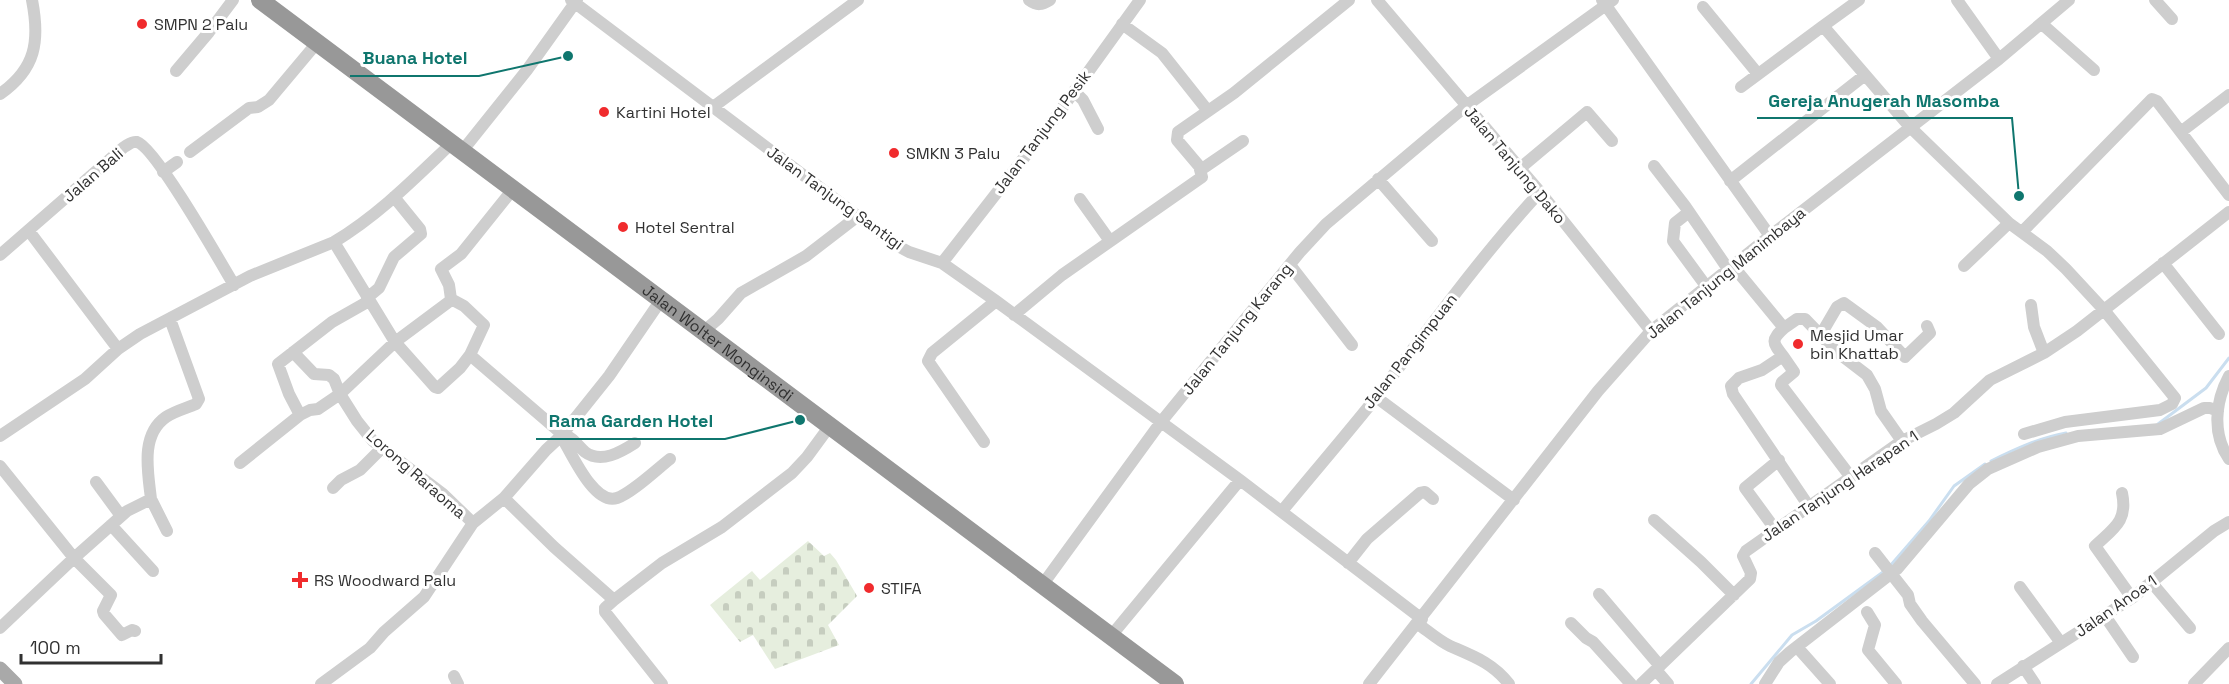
<svg xmlns="http://www.w3.org/2000/svg" width="2229" height="684" font-family="'Space Grotesk',sans-serif">
<defs>
<pattern id="cemetery-stones" width="16" height="16" patternUnits="userSpaceOnUse" patternTransform="scale(1.5)"><rect width="16" height="16" fill="#e6eede"/><path d="M2 7V4a2 2 0 0 1 4 0v3zM10 15v-3a2 2 0 0 1 4 0v3z" fill="#c6cdbf"/></pattern>
</defs>
<rect width="100%" height="100%" fill="#fff"/>
<path fill="url(#cemetery-stones)" d="M808,541l16,15 6,-3 6,7 21,36 -29,29 11,20 -64,24 -22,-34 -13,7 -30,-37 42,-34 8,9z"/>
<g fill="none" stroke-linecap="round" stroke-linejoin="round">
<path stroke="#cadeef" stroke-width="3" d="M2158,424l48,-36 23,-30
M1991,461c24,-12 48,-23 75,-28
M1890,566l39,-45 25,-35 31,-22
M1751,684l41,-49 24,-14 67,-49"/>
<path stroke="#cecece" stroke-width="12" d="M571,0l325,245 13,7 33,11 54,38 244,179 182,139
M1029,0c8,6 13,5 21,0
M1377,0l163,192 111,139
M1602,0l168,236
M1859,0l-36,26 87,101 99,96 38,28 19,18 38,41 71,88 -3,6 -12,6 -95,12 -41,12
M1957,0l42,59
M2155,0l17,19
M1703,7l55,67
M1122,24l40,29 46,58
M2042,24l52,46
M176,71l33,-39 24,-32
M1741,87l82,-61
M1074,91l9,9 15,29
M0,94c36,-25 40,-53 32,-94
M713,107l145,-107
M2182,131l47,-36
M463,150l64,-80 50,-70
M190,152l59,-44 9,-1 11,-7 47,-56
M1654,166l31,40 43,63
M1202,169l41,-28
M1519,169l68,-57 25,29
M163,172l14,-10
M1378,179l54,62
M1730,181l135,-106
M1080,199l30,42
M1689,212l-14,11 -2,18 33,45
M29,231l89,118
M2022,232l130,-133 5,2 72,94
M334,242l61,100 40,45 3,1 22,-20 10,-13 92,79c11,3 15,11 23,18 16,12 36,0 50,-9
M0,255l124,-108c4,-2 8,-6 13,-5 18,5 84,121 97,143
M942,263l113,-145 85,-118
M2163,263l56,71
M1290,265l62,80
M1733,266l51,62 13,-9h8l32,33 30,23 8,14 6,22 21,30
M1964,266l45,-43
M367,298l12,-10 15,-31 27,-23 -1,-5 -26,-32
M451,299l13,7 20,19 -14,30
M2031,305l3,22 10,26
M1014,315l48,-40 140,-98 -3,-11 -22,-26 1,-8 56,-39 115,-93
M703,332l15,-13 23,-26 65,-37 52,-40
M1820,336l17,-29 7,-4 33,24 28,30 25,-24 -3,-7
M293,352l21,22 15,1 5,4 6,15 17,27 16,20 70,53 30,29
M1783,356c-11,-14 -12,-16 1,-28
M2229,376c-14,26 -17,58 0,83
M1376,397l138,103
M300,415l-11,-21 -11,-30 54,-42 37,-21
M0,436l85,-57 33,-30 22,-15 110,-58 84,-34c45,-27 81,-64 119,-100
M561,436c10,16 33,70 56,62 15,-5 40,-29 53,-39
M984,442l-56,-81 4,-8 64,-52
M240,463l60,-48 10,-5 8,-1 22,-15 55,-52 55,-41 1,-2 -2,-14 -8,-16 20,-15 53,-66
M0,466l74,92 -74,70
M96,482l25,34
M333,488l8,-8 19,-10 22,-22
M2122,493c6,28 -8,35 -27,53l37,52
M504,498l50,49 60,53 48,-37 60,-36 70,-54 15,-16 22,-30
M151,499l16,32
M1808,505l-75,-111 -2,-8 8,-8 23,-8 21,-14 11,16 -12,10 -1,3 69,91
M1282,511c32,-39 65,-77 96,-116 53,-69 103,-139 162,-203
M1654,520l47,42 33,33
M111,525l42,46
M1775,529l-30,-41 34,-28
M1875,553l33,42 2,9 12,17 53,63
M1348,563l19,-24 53,-46 5,-1 8,7
M2152,583l38,45
M1043,584l118,-162 139,-170 26,-28 140,-118 147,-106
M2020,587l41,56
M1599,594l61,72
M614,600l-9,8v4l57,72
M1867,612l8,13 -7,25 28,34
M2105,616l28,41
M1571,623l15,15 7,4 38,42
M1418,624c10,7 21,17 32,22 23,10 43,17 59,38
M135,631l-3,-1 -10,5 -18,-21 -1,-3 8,-16 -37,-37 53,-47 24,-12c-3,-27 -11,-64 15,-82 9,-6 21,-9 30,-13l3,-5 -29,-80
M1111,636l129,-156
M1797,647l33,37
M2023,666l12,18
M1656,670l12,14
M454,676l4,8
M321,684l49,-36 14,-16 40,-35 49,-74 31,-25 42,-48 15,-14 48,-60 52,-76
M1369,684l229,-293 53,-60 119,-95 229,-177 70,-59
M1641,684l109,-105 1,-6 -8,-17 3,-5 156,-110 34,-17 18,-11 36,-33 54,-27 33,-22 152,-119
M1765,684l14,-22 11,-10 107,-83 72,-85 19,-15 50,-22 40,-11 82,-7 44,-21h6l8,3
M1997,684l135,-86 82,-67 15,-9
M2194,684l35,-36"/>
<path stroke="#a9a9a9" stroke-width="15" d="M0,669l15,15"/>
<path stroke="#989898" stroke-width="18" id="s1" d="M260,0l915,684"/>
</g>
<g fill="#f02b2d" stroke="#fff" stroke-width="2">
<circle cx="142" cy="24" r="6"/>
<circle cx="604" cy="112" r="6"/>
<circle cx="894" cy="153" r="6"/>
<circle cx="623" cy="227" r="6"/>
<circle cx="1798" cy="344" r="6"/>
<path d="M297 571h6v6h6v6h-6v6h-6v-6h-6v-6h6z"/>
<circle cx="869" cy="588" r="6"/>
</g>
<g text-anchor="middle" dominant-baseline="central" stroke-width="6" stroke-linejoin="round" paint-order="stroke">
<g font-size="16" fill="#313131" stroke="#fff" text-anchor="start">
<text x="154" y="24">SMPN 2 Palu</text>
<text x="616" y="112">Kartini Hotel</text>
<text x="906" y="153">SMKN 3 Palu</text>
<text x="635" y="227">Hotel Sentral</text>
<text x="1810" y="335">Mesjid Umar<tspan x="1810" dy="18">bin Khattab</tspan></text>
<text x="314" y="580">RS Woodward Palu</text>
<text x="881" y="588">STIFA</text>
</g>
<g font-size="16" fill="#313131" stroke="#fff">
<text transform="translate(1042 132) rotate(-53)">Jalan Tanjung Pesik</text>
<text transform="translate(1515 165) rotate(50)">Jalan Tanjung Dako</text>
<text transform="translate(93 175) rotate(-41)">Jalan Bali</text>
<text transform="translate(835 198) rotate(36)">Jalan Tanjung Santigi</text>
<text transform="translate(1726 273) rotate(-39)">Jalan Tanjung Manimbaya</text>
<text transform="translate(1237 329) rotate(-51)">Jalan Tanjung Karang</text>
<text stroke="none"><textPath href="#s1" startOffset="572">Jalan Wolter Monginsidi</textPath></text>
<text transform="translate(1410 351) rotate(-52)">Jalan Pangimpuan</text>
<text transform="translate(416 474) rotate(41)">Lorong Raraoma</text>
<text transform="translate(1840 486) rotate(-34)">Jalan Tanjung Harapan 1</text>
<text transform="translate(2116 606) rotate(-35)">Jalan Anoa 1</text>
</g>
</g>
<path fill="none" stroke="#0f766e" stroke-width="2" d="M568 56L479 76H350M2019 196L2012 118H1757M800 420L725 439H536"/>
<g fill="#0f766e" stroke="#fff" stroke-width="2">
<circle cx="568" cy="56" r="6"/>
<circle cx="2019" cy="196" r="6"/>
<circle cx="800" cy="420" r="6"/>
</g>
<g font-size="18" text-anchor="middle" font-weight="bold" fill="#0f766e" stroke="#fff" stroke-width="6" stroke-linejoin="round" paint-order="stroke">
<text x="415" y="64">Buana Hotel</text>
<text x="1884" y="107">Gereja Anugerah Masomba</text>
<text x="631" y="427">Rama Garden Hotel</text>
</g>
<path d="M21 654v9h140v-9" fill="none" stroke="#313131" stroke-width="3"/>
<text x="30" y="654" font-size="18" fill="#313131" stroke="#ffffff" stroke-width="4.5" paint-order="stroke">100 m</text>
</svg>
